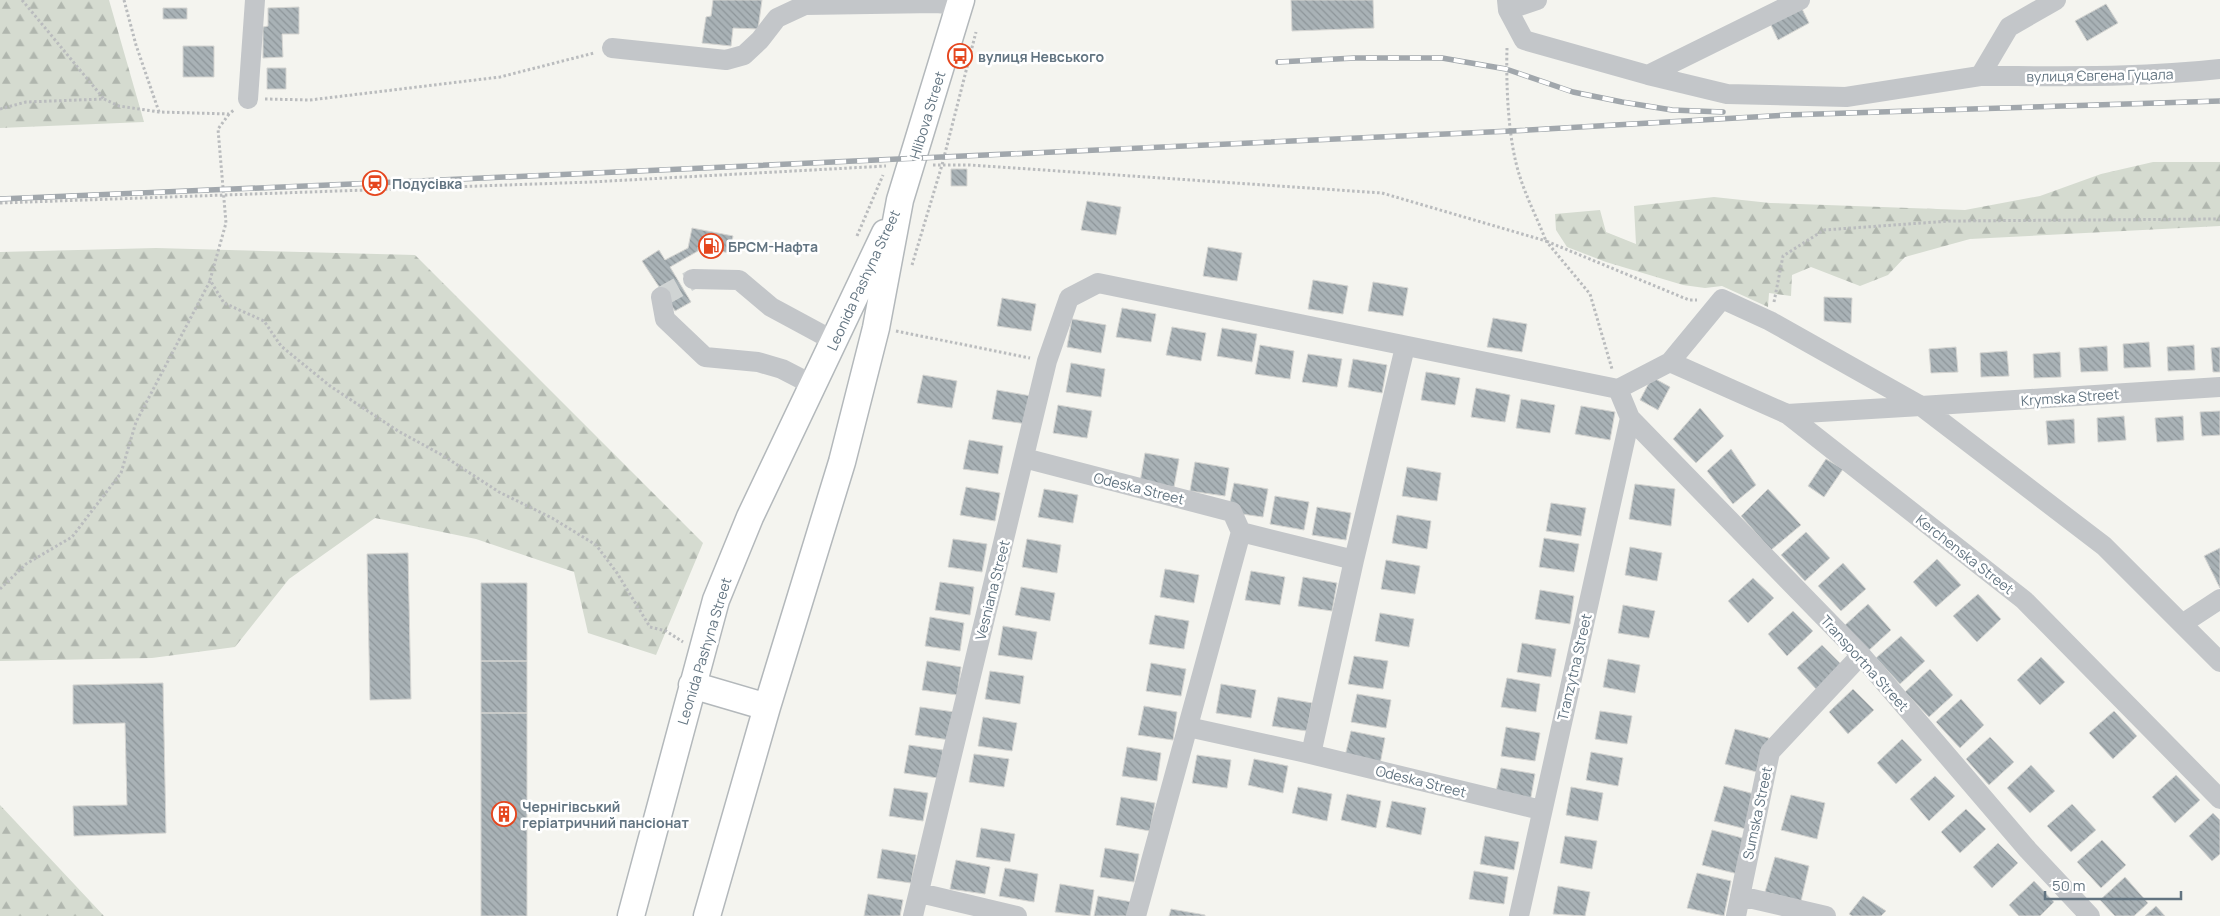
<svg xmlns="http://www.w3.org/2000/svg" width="2220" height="916" font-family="Manrope,sans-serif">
<defs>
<pattern id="forest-firs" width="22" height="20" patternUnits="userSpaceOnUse" patternTransform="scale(1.25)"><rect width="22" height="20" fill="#d5dbd0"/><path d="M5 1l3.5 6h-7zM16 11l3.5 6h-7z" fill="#b0b6ae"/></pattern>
<pattern id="building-back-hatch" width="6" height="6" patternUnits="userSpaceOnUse" patternTransform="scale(1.25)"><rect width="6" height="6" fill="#a9b2b6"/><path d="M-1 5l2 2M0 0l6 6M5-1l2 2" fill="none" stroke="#8d9599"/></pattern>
</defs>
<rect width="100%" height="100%" fill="#f4f4ef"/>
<path fill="url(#forest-firs)" d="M0,0h109l35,122 -144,6z
M2153,162h67v64l-250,13 -65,18 -17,18 -28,11 -49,-19 -19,8 -1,21 -22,-3 -1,14 -46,-21 -17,2 -22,-3 -77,-23 -39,-15 -11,-17 -1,-16 45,-4 6,22 30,12 -2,-38 80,-9 56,6 195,7 75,-14 61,-22z
M156,248l259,7 288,288 -47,112 -68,-22 -14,-61 -98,-33 -101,-21 -86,61 -54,68 -83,11 -152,3v-409z
M0,805l104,111h-104z"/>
<path fill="url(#building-back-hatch)" stroke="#d5d5d2" d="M713,0h49l-4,29 -25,-1 -2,18 -29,-3 4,-26 5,-1z
M1291,0h82l1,28 -82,3z
M2106,4l12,19 -31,18 -12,-20z
M1800,5l9,18 -31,17 -9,-19z
M299,7v27h-17l1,23 -20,1v-31l5,-1v-18z
M163,8h24v11h-24z
M183,46h31v31h-31z
M267,68h19v21h-19z
M951,169h16v17h-16z
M1087,201l34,6 -5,28 -35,-5z
M692,228l41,8 -3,17 -32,-6v4l-28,16 21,35 -16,9 -33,-50 17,-11 6,10 23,-12z
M1208,247l34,6 -5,28 -34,-5z
M1313,280l35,6 -5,28 -35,-5z
M1373,282l35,6 -5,28 -35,-5z
M1824,297l28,1 -1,25 -27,-2z
M1002,298l34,6 -5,27 -34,-5z
M1122,308l34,6 -5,28 -35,-5z
M1493,318l34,6 -5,28 -35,-5z
M1072,319l34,6 -5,28 -34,-6z
M1172,327l34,6 -5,28 -35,-6z
M1222,328l35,6 -5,28 -35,-6z
M2149,342l2,25 -27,1 -1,-24z
M1260,345l34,6 -4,28 -35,-5z
M2194,345l1,25 -27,1 -1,-24z
M2107,346l1,25 -27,1 -2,-24z
M1956,347l2,25 -27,1 -2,-24z
M2220,347v25h-7l-2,-24z
M2007,351l2,25 -28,1 -1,-24z
M2060,352l1,25 -27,1 -1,-24z
M1308,354l34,5 -5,28 -35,-5z
M1353,359l34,6 -5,28 -34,-6z
M1071,363l34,6 -4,28 -35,-5z
M1426,372l34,6 -5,27 -34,-5z
M923,375l34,6 -5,27 -35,-5z
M1652,377l18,10 -12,23 -18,-10z
M1476,388l34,7 -5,27 -34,-5z
M997,390l34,6 -4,28 -35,-5z
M1521,399l34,6 -5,28 -34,-5z
M1058,405l34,6 -5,27 -34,-5z
M1581,406l34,6 -5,28 -35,-6z
M1700,408l24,28 -28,27 -23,-24z
M2220,411v24l-18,1 -2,-24z
M2124,416l2,24 -28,2 -1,-24z
M2183,416l1,24 -27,2 -2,-24z
M2074,419l1,24 -27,2 -2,-24z
M969,440l34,6 -5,28 -35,-5z
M1731,449l25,36 -23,19 -26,-33z
M1145,453l34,6 -5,28 -34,-5z
M1826,459l17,10 -19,28 -16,-11z
M1195,462l34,6 -4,28 -35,-5z
M1407,467l34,6 -4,28 -35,-5z
M1234,483l34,6 -5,28 -35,-5z
M1635,484l40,5 -4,37 -42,-7z
M966,487l34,6 -5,28 -35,-6z
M1044,489l34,6 -5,28 -35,-6z
M1768,489l33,36 -30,25 -30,-34z
M1275,496l34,6 -5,28 -34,-6z
M1551,503l35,5 -5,28 -35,-5z
M1317,507l34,6 -5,27 -34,-5z
M1397,515l34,6 -4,28 -35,-6z
M1806,532l24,26 -25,23 -24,-26z
M1544,538l35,6 -5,28 -35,-5z
M953,539l34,5 -5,28 -34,-5z
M1027,539l34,6 -4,28 -35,-6z
M1630,547l32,6 -5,28 -32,-6z
M2220,548v40l-16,-32z
M408,553l3,146 -41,1 -3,-146z
M1937,559l24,26 -25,22 -23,-25z
M1386,560l34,6 -5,28 -34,-5z
M1843,563l23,26 -25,22 -23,-25z
M1165,569l34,6 -5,28 -34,-6z
M1251,571l34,6 -5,28 -35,-5z
M1303,577l34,6 -5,28 -34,-5z
M1753,578l21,20 -26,25 -20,-22z
M940,582l34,5 -4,28 -35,-5z
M481,583h46v78h-46z
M1021,587l34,6 -5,28 -35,-6z
M1540,590l34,6 -4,28 -35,-5z
M1978,594l23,25 -24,23 -24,-26z
M1868,604l23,26 -24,22 -24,-25z
M1623,605l32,6 -6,27 -31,-5z
M1793,611l20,20 -26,25 -19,-22z
M1380,613l34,6 -5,28 -34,-6z
M1155,615l34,6 -5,28 -35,-5z
M930,617l34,6 -4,28 -35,-5z
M1003,626l34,6 -5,28 -34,-5z
M1901,636l24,25 -25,23 -24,-26z
M1522,643l34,6 -5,28 -34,-5z
M1822,645l20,20 -26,24 -19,-21z
M1354,656l34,5 -5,28 -35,-5z
M2041,657l24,25 -25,23 -23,-25z
M1608,659l32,6 -5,28 -32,-6z
M481,661h46v52h-46z
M927,661l34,6 -4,28 -35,-5z
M1151,663l35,6 -5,27 -35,-5z
M1930,669l23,26 -24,22 -24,-25z
M990,671l34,5 -4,28 -35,-5z
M1507,678l33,6 -4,28 -35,-5z
M163,683l3,150 -92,3 -1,-30 54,-1 -2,-82 -52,1v-39z
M1221,684l35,6 -5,28 -35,-5z
M1853,689l21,21 -26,24 -19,-22z
M1357,694l34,6 -5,28 -35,-6z
M1278,697l34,6 -5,28 -35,-5z
M1961,699l23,26 -24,23 -24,-26z
M1144,706l33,6 -4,28 -35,-5z
M920,707l34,5 -4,28 -35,-5z
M1600,711l32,5 -5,28 -32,-5z
M2114,711l23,25 -24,23 -24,-26z
M481,713h46v203h-46z
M983,717l34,6 -5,28 -34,-5z
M1506,727l34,6 -5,28 -34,-5z
M1735,729l34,9 -8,35 -36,-9z
M1351,731l34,7 -5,26 -35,-8z
M1990,737l24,25 -25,23 -23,-26z
M1902,739l20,21 -26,24 -19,-21z
M909,745l34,5 -5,28 -34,-5z
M1127,747l34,6 -4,28 -35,-5z
M1591,752l32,6 -5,28 -32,-6z
M974,754l35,5 -5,28 -35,-5z
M1197,755l34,5 -4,28 -35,-5z
M1254,759l34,7 -5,27 -35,-8z
M2031,765l24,26 -25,22 -23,-25z
M1501,768l34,6 -5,28 -35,-6z
M2176,775l24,25 -25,23 -23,-26z
M1935,776l20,20 -26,25 -19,-22z
M1724,786l34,9 -8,35 -36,-9z
M1298,787l34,7 -5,27 -35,-8z
M1571,787l32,6 -5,28 -32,-6z
M894,788l34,5 -5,28 -34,-5z
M1347,794l34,7 -5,27 -35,-8z
M1791,795l34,8 -8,36 -36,-9z
M1121,797l34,6 -5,28 -34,-6z
M1392,801l34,7 -5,27 -35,-8z
M2072,804l24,26 -25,22 -24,-26z
M1966,809l20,20 -26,24 -19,-21z
M2213,813l7,7v34l-8,7 -23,-25z
M981,828l34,6 -5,28 -34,-5z
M1712,830l34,9 -8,35 -36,-9z
M1485,836l34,6 -5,28 -34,-6z
M1565,836l32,5 -5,28 -32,-6z
M2102,840l24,25 -25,23 -24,-26z
M1998,843l20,20 -26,25 -19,-21z
M1105,848l34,6 -5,28 -34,-5z
M882,849l34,6 -5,28 -34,-5z
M1775,857l34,9 -8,35 -36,-9z
M956,860l34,7 -5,27 -35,-5z
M1005,868l33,6 -4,28 -35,-6z
M1474,871l34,6 -4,27 -35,-5z
M1697,873l34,8 -7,35 -37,-8z
M2125,877l23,26 -14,13h-19l-15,-16z
M2034,881l20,21 -14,14h-21l-10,-11z
M1060,884l34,6 -4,26 -35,-4z
M1558,886l32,6 -5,24 -32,-2z
M868,894l35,6 -3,16h-36z
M1098,896l34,6 -3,14h-35z
M1863,896l23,15 -5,5h-29l-3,-2z
M2156,906l9,10h-20z
M1171,909l34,6v1h-36z"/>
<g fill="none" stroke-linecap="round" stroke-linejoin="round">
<path stroke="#d0d4d4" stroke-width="20" stroke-dasharray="20 10" stroke-linecap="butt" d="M661,297l32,-18"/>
<defs>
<path id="major" d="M692,685l75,22
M631,916l85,-316 34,-83 135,-284
M707,916l60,-209 75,-245 34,-134 24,-128 61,-200"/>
</defs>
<use href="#major" stroke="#b3b8bb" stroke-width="29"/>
<path stroke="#babcbe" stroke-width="3" stroke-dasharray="2.5 2.5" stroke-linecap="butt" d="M22,0l82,99
M124,0l12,45 23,67
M1507,48c-1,38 1,93 13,129 7,22 18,43 26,64l143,59h8
M265,99l45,1 190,-23 94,-24
M0,109l26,-7 78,-3 15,7 40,6 70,2 6,-5
M229,114l-11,15 8,94 -16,57 14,23 40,18 17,25 49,40 68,45 44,24 57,37 53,26 44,27 21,28 33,54 16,4 17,11
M933,165h37l412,28 164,48 44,53 22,75
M0,203l591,-21 295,-16
M857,236l26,-61
M912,265l30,-100 34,-133
M1774,302l9,-46 41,-26 126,-9 270,-2
M896,331l134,27
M0,589l26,-25 46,-27 49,-64 15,-51 74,-141"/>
<path stroke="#c3c6c9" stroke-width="20" d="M1507,0l1,10 16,30 124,35 152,-75
M1508,10l29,-10
M612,48l114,12 18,-5 16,-15 17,-22 28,-13 131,-2 23,2
M1648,75l79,19 119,3 134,-21 29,-49 47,-27
M1980,76c80,0 161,2 240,-7
M248,99l7,-99
M693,279l46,1 32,27 63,34
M661,297l4,22 40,38 53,5 24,7 31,16
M1670,362l117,52 237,186 196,199
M1787,414l134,-8 183,140 116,116
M1024,458l208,54 9,20
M2182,624l38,-25
M1188,727l123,27 43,-194 51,-213
M1302,752l239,58
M920,893l97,23
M1740,896l86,20
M913,916l134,-555 22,-63 29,-15 520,106
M1136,916l105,-384 113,28
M1519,916l111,-498
M1736,916l34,-164 91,-97
M2090,916l-62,-66 -167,-195 -231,-237 -12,-29 52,-27 52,-63 48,22 151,85 299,-19"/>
<use href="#major" stroke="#fff" stroke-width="26"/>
<defs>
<path id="rail" d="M1278,62l77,-4h87l64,11 67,23 49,10 50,8 51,2
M0,199l375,-16 1136,-52 276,-16 433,-14"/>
</defs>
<use href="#rail" stroke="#a1a7ac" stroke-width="5.5"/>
<use href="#rail" stroke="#fff" stroke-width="4" stroke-dasharray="11" stroke-linecap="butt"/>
</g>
<defs>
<symbol id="bus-ring" viewBox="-11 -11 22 22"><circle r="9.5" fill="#fff" stroke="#e5461e" stroke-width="1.5"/><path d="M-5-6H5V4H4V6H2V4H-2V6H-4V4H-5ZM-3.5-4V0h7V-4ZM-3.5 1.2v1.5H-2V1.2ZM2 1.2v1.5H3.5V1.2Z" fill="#e5461e"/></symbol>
<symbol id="station-ring" viewBox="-11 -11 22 22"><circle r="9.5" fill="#fff" stroke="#e5461e" stroke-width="1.5"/><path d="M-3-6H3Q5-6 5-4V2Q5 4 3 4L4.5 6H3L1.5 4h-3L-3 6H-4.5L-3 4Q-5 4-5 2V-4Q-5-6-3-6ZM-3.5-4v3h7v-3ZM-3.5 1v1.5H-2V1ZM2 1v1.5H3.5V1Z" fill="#e5461e"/></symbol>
<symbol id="fuel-ring" viewBox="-11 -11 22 22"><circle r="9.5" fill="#fff" stroke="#e5461e" stroke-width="1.5"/><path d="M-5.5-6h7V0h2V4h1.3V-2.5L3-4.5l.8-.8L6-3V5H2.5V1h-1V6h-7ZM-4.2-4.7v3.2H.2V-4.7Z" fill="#e5461e"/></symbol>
<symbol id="building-ring" viewBox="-11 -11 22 22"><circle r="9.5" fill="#fff" stroke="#e5461e" stroke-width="1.5"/><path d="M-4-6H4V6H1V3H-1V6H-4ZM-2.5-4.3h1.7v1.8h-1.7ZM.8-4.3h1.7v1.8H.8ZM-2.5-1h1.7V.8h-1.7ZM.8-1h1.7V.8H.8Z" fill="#e5461e"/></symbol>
</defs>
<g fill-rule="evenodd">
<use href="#bus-ring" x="946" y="42" width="28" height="28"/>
<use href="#station-ring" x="361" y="169" width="28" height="28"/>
<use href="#fuel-ring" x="697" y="232" width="28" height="28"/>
<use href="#building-ring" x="490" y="800" width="28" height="28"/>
</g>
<g text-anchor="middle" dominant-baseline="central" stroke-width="5" stroke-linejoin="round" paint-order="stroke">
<g font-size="14" font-weight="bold" fill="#627481" stroke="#fff" text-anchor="start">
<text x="978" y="56">вулиця Невського</text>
<text x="392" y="183">Подусівка</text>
<text x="728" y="246">БРСМ-Нафта</text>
<text x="522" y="806">Чернігівський<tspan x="522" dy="16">геріатричний пансіонат</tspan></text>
</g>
<g font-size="14" fill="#627481" stroke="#fff">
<text transform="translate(2100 75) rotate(-1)">вулиця Євгена Гуцала</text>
<text transform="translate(927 115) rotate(-73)">Hlibova Street</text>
<text transform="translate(863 280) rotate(-65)">Leonida Pashyna Street</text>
<text transform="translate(2070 397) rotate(-4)">Krymska Street</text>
<text transform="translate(1139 488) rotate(14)">Odeska Street</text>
<text transform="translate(1965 554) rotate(38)">Kerchenska Street</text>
<text transform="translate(992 590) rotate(-76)">Vesniana Street</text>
<text transform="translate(704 651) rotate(-73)">Leonida Pashyna Street</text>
<text transform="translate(1865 663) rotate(48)">Transportna Street</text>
<text transform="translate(1574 667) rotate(-77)">Tranzytna Street</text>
<text transform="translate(1421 781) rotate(14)">Odeska Street</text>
<text transform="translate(1757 813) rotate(-78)">Sumska Street</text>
</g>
</g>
<path d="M2045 891v8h136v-8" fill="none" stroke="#627481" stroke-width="2.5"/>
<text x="2052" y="891" font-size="15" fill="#627481" stroke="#ffffff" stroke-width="4" paint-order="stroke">50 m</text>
</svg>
